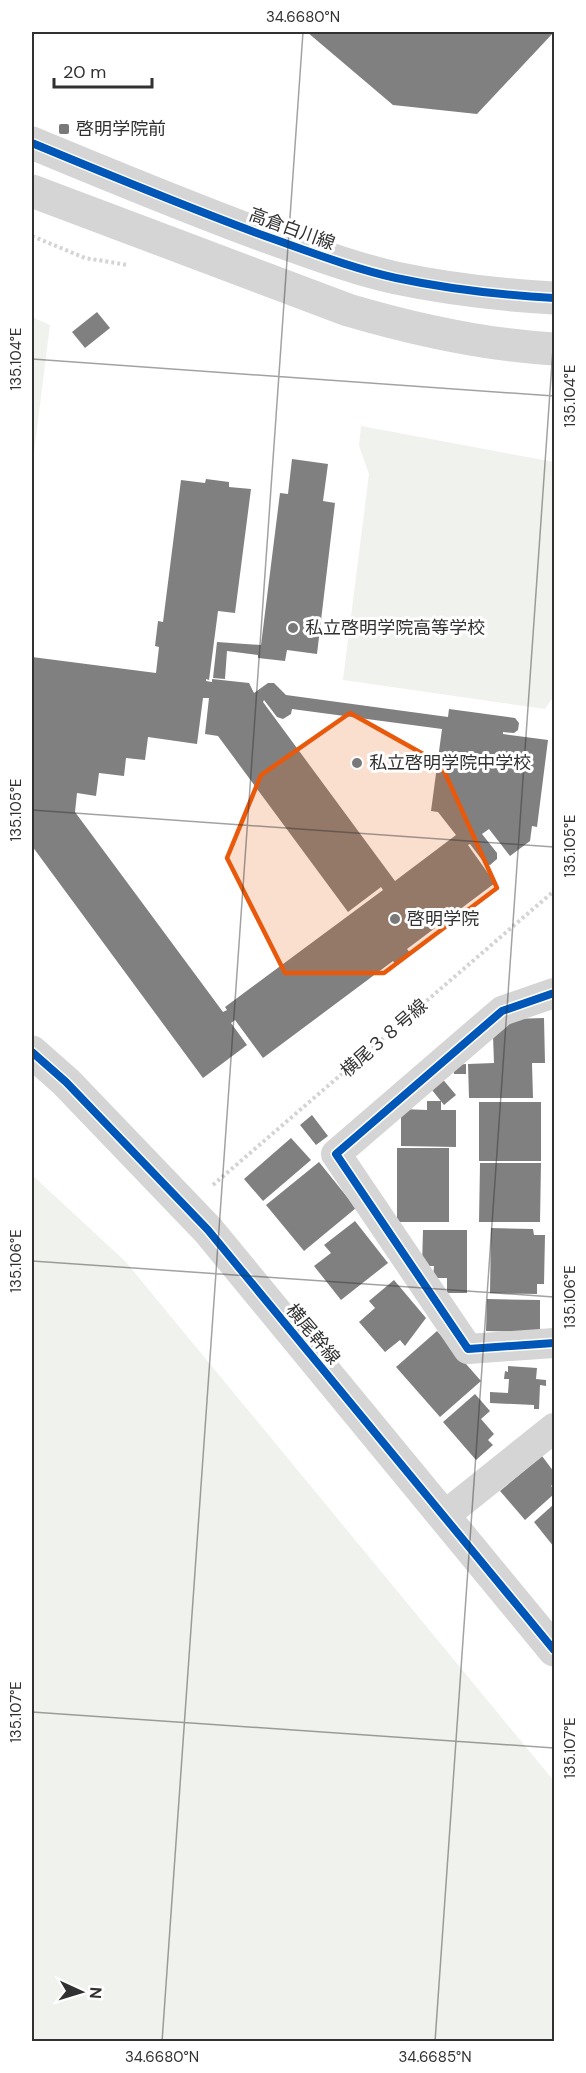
<svg xmlns="http://www.w3.org/2000/svg" width="586" height="2073" font-family="'DM Sans','Noto Sans JP',sans-serif">
<rect width="100%" height="100%" fill="#fff"/>
<path fill="#f0f3ed" d="M32,317l18,8 -18,144z
M361,426l193,36v234l-9,13 -202,-29 26,-206 -10,-28z
M32,1175l93,86 429,520v260h-522z"/>
<path fill="#808080" fill-rule="evenodd" d="M307,32h247l-77,82 -84,-9z
M97,312l13,16 -25,20 -13,-16z
M292,459l36,5 -5,37 12,2 -18,151 -30,-4 -2,11 -27,-3v-3l-31,-4 -2,28 -12,-1 4,-36 44,3 19,-152 8,1z
M206,479l23,3v5l22,2 -16,124 -17,-2 -9,69 -3,-1v2l6,1v-3l37,4 5,10 14,-10h6l12,12 162,22 1,-8 66,9 4,5 -1,7 -4,3 -11,-1v2l45,6 -11,87 -5,-1 -2,15 -20,15 -21,-27 -7,5 15,19v6l-7,6 -5,-1 -15,-20 -2,1 27,38 -88,66 4,5 -15,11 -3,-4 -130,97 -28,-38 -4,3 16,22 -44,33 -171,-232v-189l124,16 3,-26 -4,-1 3,-25 5,1 18,-142 24,3zM203,698h6l-4,36 13,2 130,176 33,-25 2,3 -158,117 2,3 -4,2 -148,-200 2,-19 19,3 3,-23 25,3 2,-18 19,2 3,-23 49,7zM264,700l13,17 6,2 8,-5 1,-5 150,20 -11,82 7,1 18,23 -61,46 -132,-179z
M544,1018l1,45h-13l1,35h-64l-1,-34 26,-1 -1,-27 20,-17z
M466,1064v10h-12v-9z
M440,1076l16,19 -12,10 -16,-20z
M427,1101h14v9h15v37l-55,-1v-37l26,1z
M479,1102h62v59h-62z
M312,1115l16,21 -12,9 -16,-20z
M291,1138l20,22 -48,41 -19,-22z
M397,1148h52v74h-52z
M319,1162l37,46 -52,43 -38,-46z
M480,1163h61l-1,59h-61z
M355,1221l33,42 -47,37 -27,-34 17,-13 -7,-8z
M491,1228l42,1 1,6h11l-1,49h-7v10l-47,-1z
M423,1230h44v63h-20v-15h-14l1,-12h-12z
M394,1280l32,38 -21,28 -5,-6 -15,12 -26,-30 16,-14 -6,-7z
M487,1299l53,1v32l-54,-1z
M437,1331l44,50 -41,36 -44,-50z
M508,1366l29,2 -1,11 10,1v6l-6,-1 -1,24h-5v-4l-44,-2v-11l18,1 1,-14h-5l1,-8 3,1z
M475,1394l15,17 -9,8 13,15 -6,6 5,5 -17,15 -33,-38z
M542,1456l12,16v11l-3,3 3,3v5l-29,26 -25,-29z
M554,1504v43l-20,-25z"/>
<g fill="none" stroke-linecap="round" stroke-linejoin="round">
<path stroke="#d4d4d4" stroke-width="4" stroke-dasharray="3 3" stroke-linecap="butt" d="M32,236l53,22 43,7
M213,1185l341,-294"/>
<path stroke="#d5d5d5" stroke-width="30" d="M554,993l-52,18 -166,143 132,195 86,-6
M444,1516l110,-88"/>
<path stroke="#d5d5d5" stroke-width="33" d="M32,143c77,32 154,64 233,93 43,15 86,32 131,42 52,11 105,17 158,20
M32,191l316,119c68,20 136,35 206,39
M32,1052l34,30 142,148 346,420"/>
<defs>
<path id="cycleway" d="M32,143c77,32 154,64 233,93 43,15 86,32 131,42 52,11 105,17 158,20
M554,993l-52,18 -166,143 132,195 86,-6
M32,1052l34,30 142,148 346,420"/>
</defs>
<use href="#cycleway" stroke="#fff" stroke-width="11"/>
<use href="#cycleway" stroke="#0057b8" stroke-width="8"/>
</g>
<path fill="#e8590c" fill-opacity="0.2" stroke="#e8590c" stroke-width="4.5" stroke-linejoin="round" d="M350,713l91,51 56,124 -113,85h-99l-58,-115 34,-83z"/>
<path fill="none" stroke="#313131" stroke-width="1.5" stroke-opacity="0.45" d="M32,359l522,37M32,810l522,37M32,1261l522,36M32,1712l522,36M162,2042l141,-2010M435,2042l119,-1708"/>
<g fill="#797979" stroke="#fff" stroke-width="2">
<rect x="58" y="123" width="12" height="12" rx="3"/>
<circle cx="293" cy="628" r="6"/>
<circle cx="357" cy="763" r="6"/>
<circle cx="395" cy="919" r="6"/>
</g>
<g text-anchor="middle" dominant-baseline="central" stroke-width="6" stroke-linejoin="round" paint-order="stroke">
<g font-size="18" fill="#313131" stroke="#fff" text-anchor="start">
<text x="76" y="129">啓明学院前</text>
<text x="305" y="628">私立啓明学院高等学校</text>
<text x="369" y="763">私立啓明学院中学校</text>
<text x="407" y="919">啓明学院</text>
</g>
<g font-size="18" fill="#313131" stroke="#fff">
<text transform="translate(292 229) rotate(20)">高倉白川線</text>
<text transform="translate(384 1038) rotate(-41)">横尾３８号線</text>
<text transform="translate(313 1334) rotate(50)">横尾幹線</text>
</g>
</g>
<rect width="586" height="2073" fill="none" stroke="#ffffff" stroke-width="66"/>
<g transform="translate(81 1992) rotate(94)" stroke="#ffffff" stroke-width="4.5" paint-order="stroke">
<path d="M0-4.5L10 22L0 15L-10 22Z" fill="#313131"/>
<text y="-9" font-size="16" font-weight="bold" text-anchor="middle" fill="#313131">N</text>
</g>
<path d="M54 78v9h98v-9" fill="none" stroke="#313131" stroke-width="3"/>
<text x="63" y="78" font-size="18" fill="#313131" stroke="#ffffff" stroke-width="4.5" paint-order="stroke">20 m</text>
<rect x="33" y="33" width="520" height="2007" fill="none" stroke="#313131" stroke-width="2"/>
<g font-size="15" text-anchor="middle" fill="#313131">
<text x="303" y="22">34.6680°N</text>
<text transform="translate(16 359) rotate(-90)" y="5">135.104°E</text>
<text transform="translate(570 396) rotate(-90)" y="5">135.104°E</text>
<text transform="translate(16 810) rotate(-90)" y="5">135.105°E</text>
<text transform="translate(570 846) rotate(-90)" y="5">135.105°E</text>
<text transform="translate(16 1261) rotate(-90)" y="5">135.106°E</text>
<text transform="translate(570 1297) rotate(-90)" y="5">135.106°E</text>
<text transform="translate(16 1712) rotate(-90)" y="5">135.107°E</text>
<text transform="translate(570 1748) rotate(-90)" y="5">135.107°E</text>
<text x="162" y="2062">34.6680°N</text>
<text x="435" y="2062">34.6685°N</text>
</g>
</svg>
